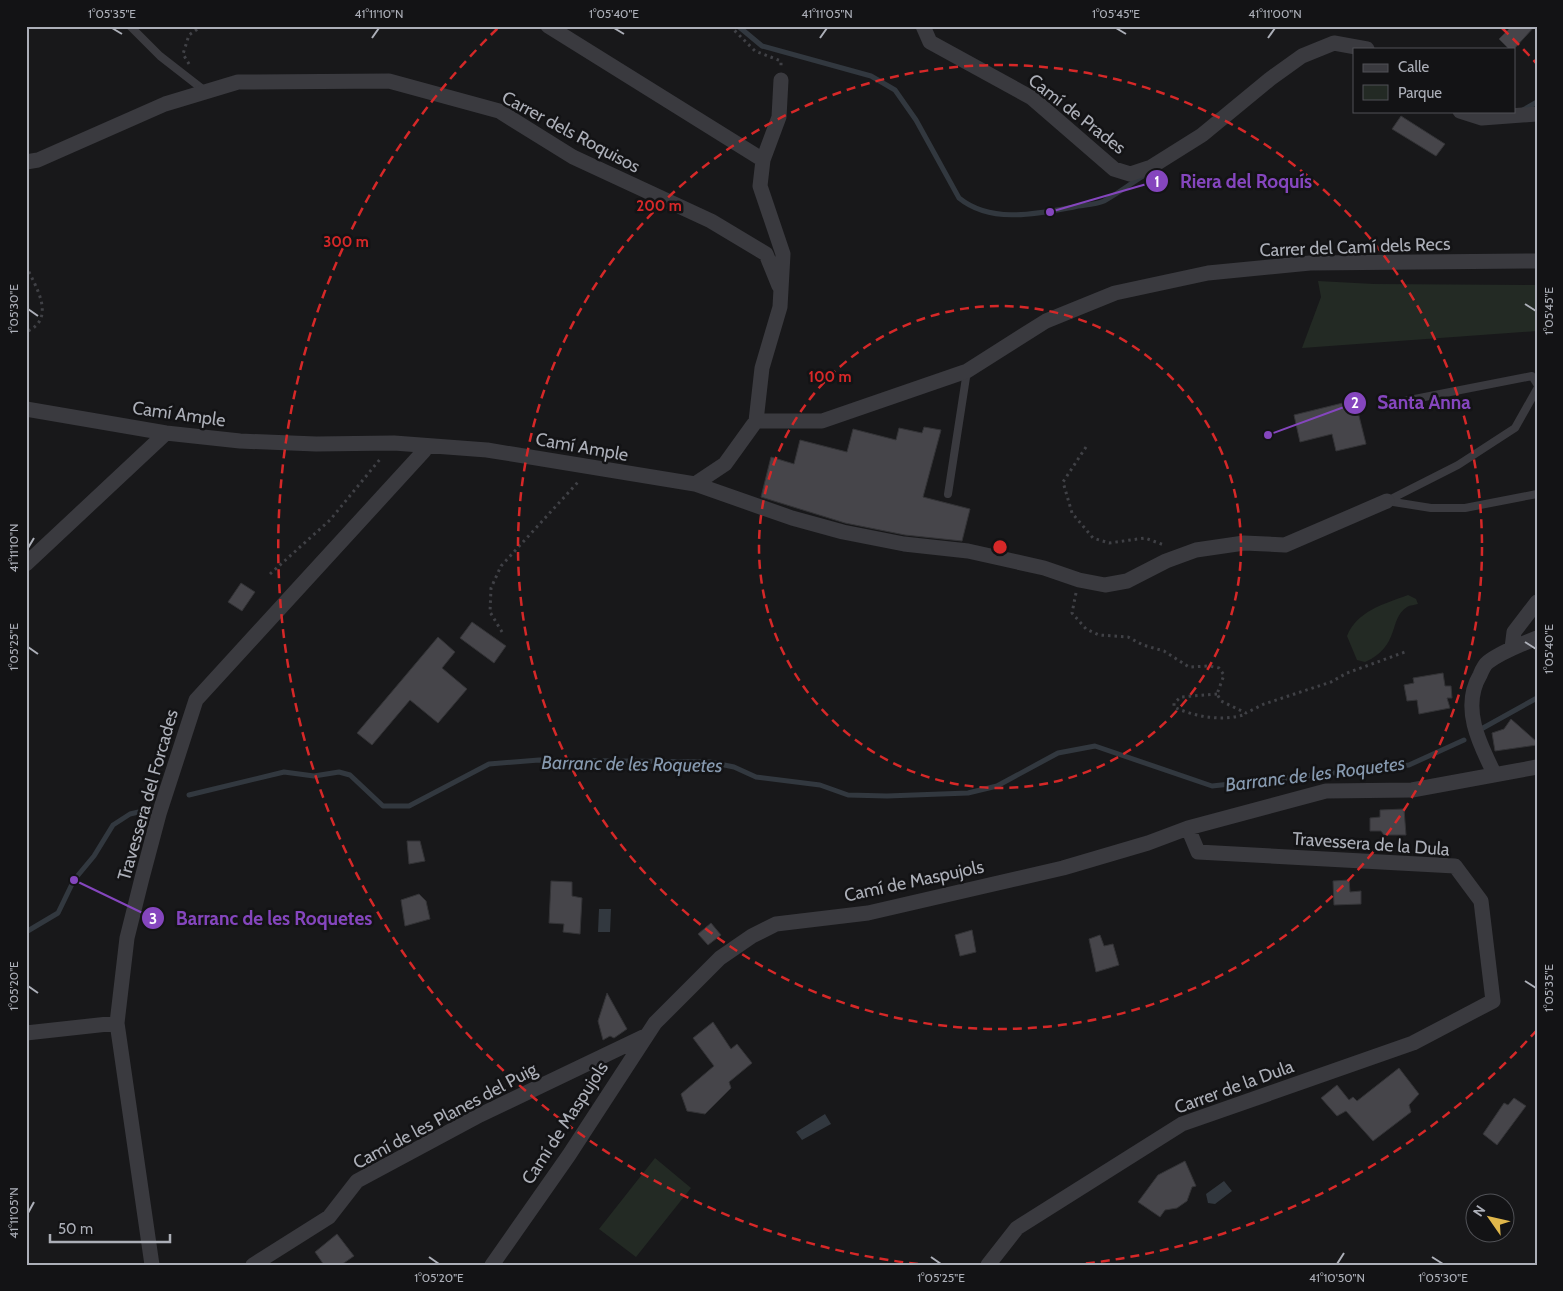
<svg xmlns="http://www.w3.org/2000/svg" width="1563" height="1291" font-family="Cabin,sans-serif">
<rect width="100%" height="100%" fill="#18181a"/>
<path fill="#232a24" d="M1318,281l56,3 163,1v46l-235,17 19,-51z
M1408,595l8,4 2,5c-3,1 -8,1 -11,3 -19,12 -6,39 -42,55l-8,-2 -10,-24c10,-25 37,-32 61,-41z
M655,1158l36,30 -55,69 -37,-28z"/>
<path fill="#32383f" d="M599,909h12l-1,23h-12z
M825,1114l6,10 -29,16 -6,-8z
M1224,1181l8,10 -17,13 -7,-1 -2,-9z"/>
<g fill="none" stroke-linecap="round" stroke-linejoin="round">
<path stroke="#32383f" stroke-width="5" d="M738,26l24,20 109,30 24,14 21,30 43,78c32,26 77,16 115,9 9,-2 21,-2 30,-6 13,-7 26,-17 39,-25
M1523,110l14,-8
M1483,728l54,-30
M189,795l95,-23 30,4 25,-4 11,3 33,31h26l80,-42 50,-4 171,2 24,5 22,10 64,8 28,10 39,1 81,-3 29,-7 61,-33 37,-7 117,40 197,-21 55,-25
M26,932l32,-19 16,-33 20,-24 19,-31 17,-11 13,-3"/>
</g>
<path fill="#46454a" stroke="#333336" d="M1512,26h23l-21,23h-5l-10,-10z
M1401,116l44,28 -9,12 -44,-27z
M1355,400l11,44 -30,7 -4,-17 -32,8 -6,-27z
M924,427l17,3 -18,67 47,12 -8,32 -57,-6 -60,-12 -84,-26 10,-40 23,7 6,-24 47,12 6,-23 43,11 3,-12 23,5z
M241,583l14,9 -13,19 -14,-9z
M472,622l34,24 -12,17 -34,-25z
M438,637l17,15 -13,16 25,21 -29,34 -28,-23 -38,45 -15,-12z
M1443,673l2,13h6l1,12h-5l3,10 -31,6 -2,-14 -10,1 -3,-16 10,-2 -1,-5z
M1511,719l26,23v3l-42,6 -3,-18 12,-4z
M1404,809l2,26h-22l-3,-4h-11v-13l10,-1v-7z
M407,841h13l5,20 -16,3z
M1349,880l1,12 11,-1v13l-27,1 -1,-24z
M551,881l21,1v14l10,2 -2,36 -17,-2 1,-8 -15,-1z
M419,894l7,7 4,18 -25,7 -4,-26z
M711,923l10,12 -13,10 -10,-11z
M972,930l4,22 -16,4 -5,-21z
M1100,935l4,11 9,-2 6,21 -23,7 -7,-33z
M607,993l20,36 -13,9 -4,-2 -7,4 -5,-19z
M713,1022l18,27 6,-5 15,19 -23,19 2,6 -26,26 -18,-3 -6,-17 33,-28 -21,-28z
M1399,1068l20,26 -10,11 2,7 -38,29 -27,-30 -9,5 -16,-18 16,-13 12,15 4,-3 4,4z
M1514,1098l12,8 -29,39 -14,-11 21,-31 4,2z
M1185,1161l11,25 -4,1 -5,14 -10,7 -12,2 -5,7 -22,-15 20,-27z
M337,1234l17,22 -13,9h-17l-9,-13z"/>
<g fill="none" stroke-linecap="round" stroke-linejoin="round">
<path stroke="#404146" stroke-width="3" stroke-dasharray="2.5 4" stroke-linecap="butt" d="M730,26l25,25 26,10v6
M189,64l-6,-10 6,-19 13,-9
M26,266c10,21 31,53 0,66
M1086,447l-23,35 9,31 21,25 16,5 36,-5 19,7
M270,574l60,-54 51,-62
M1076,593l-4,20 14,16 13,6 29,2 15,8 21,6 25,16 20,-1 10,2 5,7 -7,19 4,7 25,12 18,-9 67,-22 16,-9 58,-21
M502,632l-12,-20 1,-24 10,-22 78,-85
M1217,694l-36,3 -7,6v4c21,10 50,15 72,7"/>
<path stroke="#3a3a3f" stroke-width="8" d="M130,26l30,30 45,35
M1389,404l143,-28 5,8
M948,494l19,-123
M1387,501l71,-36 57,-37 22,-39
M1387,501l44,7h34l72,-14"/>
<path stroke="#3a3a3f" stroke-width="15" d="M548,26l215,134
M923,26l7,16 102,56 82,71 16,5 21,-7 51,-32 68,-56 32,-23 32,-13 33,6
M1460,111l22,7 55,-4
M26,162l12,-2 127,-56 73,-22 151,-1 110,30 74,46 138,64 55,33 13,32
M26,409l140,24 74,8 76,3 78,-1 93,7 208,34 30,-20 31,-43 6,-53 18,-61 3,-53 -23,-68 3,-26 16,-43 2,-37
M756,421h66l145,-50 79,-50 69,-28 93,-20 102,-10 227,-2
M695,484l97,34 51,14 61,12 64,7 76,17 35,12 26,5 22,-4 39,-20 30,-11 48,-7 41,2 102,-44
M26,564l140,-131
M1512,648l2,-16 23,-30
M1494,773c-15,-30 -33,-66 -14,-98 2,-5 4,-10 8,-13 15,-11 32,-17 49,-24
M26,1033l91,-10
M152,1265l-35,-242 10,-85 15,-60 17,-64 37,-114 228,-249
M253,1265l76,-48 28,-36 123,-66 163,-78
M492,1265l77,-110 86,-132 65,-65 32,-22 24,-12 92,-11 195,-45 85,-25 40,-15 138,-37 86,-1 125,-23
M988,1265l29,-37 165,-104 231,-81 80,-42 -12,-100 -26,-35 -257,-14 -10,-24"/>
</g>
<path fill="none" stroke="#acafb8" stroke-width="2" d="M112,28l10,6M614,28l10,6M1116,28l10,6M372,38l7,-10M820,38l7,-10M1268,38l7,-10M1525,304l11,7M28,309l10,7M28,548l6,-10M1525,642l11,7M28,647l10,7M1525,981l11,7M28,986l10,7M28,1213l6,-11M429,1257l10,7M931,1257l10,7M1432,1257l11,7M1337,1264l7,-11"/>
<g fill="none" stroke="#d62828" stroke-width="2.5" stroke-dasharray="9 6">
<circle cx="1000" cy="547" r="241"/>
<circle cx="1000" cy="547" r="482"/>
<path d="M1537 1030A722 722 0 0 1 1082 1264M918 1264A722 722 0 0 1 498 28M1502 28A722 722 0 0 1 1537 64"/>
</g>
<g text-anchor="middle" dominant-baseline="central" stroke-width="5" stroke-linejoin="round" paint-order="stroke">
<g font-size="18" fill="#acafb8" stroke="#131315">
<text transform="translate(1077 114) rotate(38)">Camí de Prades</text>
<text transform="translate(571 132) rotate(28)">Carrer dels Roquisos</text>
<text transform="translate(1355 247) rotate(-2)">Carrer del Camí dels Recs</text>
<text transform="translate(179 414) rotate(8)">Camí Ample</text>
<text transform="translate(582 447) rotate(10)">Camí Ample</text>
<text transform="translate(148 795) rotate(-74)">Travessera del Forcades</text>
<text transform="translate(1371 844) rotate(4)">Travessera de la Dula</text>
<text transform="translate(914 881) rotate(-12)">Camí de Maspujols</text>
<text transform="translate(1234 1087) rotate(-20)">Carrer de la Dula</text>
<text transform="translate(445 1116) rotate(-28)">Camí de les Planes del Puig</text>
<text transform="translate(565 1123) rotate(-57)">Camí de Maspujols</text>
</g>
<g font-size="19" font-style="italic" fill="#879ab0" stroke="#131315">
<text transform="translate(632 764) rotate(1)">Barranc de les Roquetes</text>
<text transform="translate(1315 774) rotate(-7)">Barranc de les Roquetes</text>
</g>
</g>
<circle cx="1000" cy="547" r="8" fill="#d62828" stroke="#131315" stroke-width="2.5"/>
<g font-size="15" text-anchor="middle" font-weight="bold" fill="#d62828" stroke="#131315" stroke-width="5" stroke-linejoin="round" paint-order="stroke">
<text x="659" y="211">200 m</text>
<text x="346" y="247">300 m</text>
<text x="830" y="382">100 m</text>
</g>
<path fill="none" stroke="#8546be" stroke-width="2" d="M1050 212L1157 181M1268 435L1355 403M74 880L153 918"/>
<g fill="#8546be" stroke="#131315" stroke-width="2">
<circle cx="1050" cy="212" r="5"/>
<circle cx="1268" cy="435" r="5"/>
<circle cx="74" cy="880" r="5"/>
<circle cx="1157" cy="181" r="12"/>
<circle cx="1355" cy="403" r="12"/>
<circle cx="153" cy="918" r="12"/>
</g>
<g font-size="15" text-anchor="middle" font-weight="bold" fill="#fff">
<text x="1157" y="187">1</text>
<text x="1355" y="408">2</text>
<text x="153" y="924">3</text>
</g>
<g font-size="19" text-anchor="middle" font-weight="bold" fill="#8546be" stroke="#131315" stroke-width="5" stroke-linejoin="round" paint-order="stroke">
<text x="1246" y="188">Riera del Roquís</text>
<text x="1424" y="409">Santa Anna</text>
<text x="274" y="925">Barranc de les Roquetes</text>
</g>
<rect width="1563" height="1291" fill="none" stroke="#131315" stroke-width="55"/>
<rect x="1353" y="48" width="162" height="65" fill="#131315" stroke="#505156"/>
<rect x="1363" y="64" width="25" height="8" fill="#3a3a3f" stroke="#505156"/>
<text x="1398" y="72" font-size="15" fill="#acafb8">Calle</text>
<rect x="1363" y="85" width="25" height="15" fill="#232a24" stroke="#505156"/>
<text x="1398" y="98" font-size="15" fill="#acafb8">Parque</text>
<g transform="translate(1490 1218) rotate(304)"><circle r="24" fill="#131315" stroke="#505156"/>
<path d="M0-4L9 19L0 12L-9 19Z" fill="#e0b74b"/>
<text y="-8" font-size="14" font-weight="bold" text-anchor="middle" fill="#acafb8">N</text>
</g>
<path d="M50 1234v8h120v-8" fill="none" stroke="#acafb8" stroke-width="2.5"/>
<text x="58" y="1234" font-size="15" fill="#acafb8" stroke="#131315" stroke-width="4" paint-order="stroke">50 m</text>
<rect x="28" y="28" width="1508" height="1236" fill="none" stroke="#acafb8" stroke-width="2"/>
<g font-size="12" text-anchor="middle" fill="#acafb8">
<text x="112" y="18">1°05'35"E</text>
<text x="379" y="18">41°11'10"N</text>
<text x="614" y="18">1°05'40"E</text>
<text x="827" y="18">41°11'05"N</text>
<text x="1116" y="18">1°05'45"E</text>
<text x="1275" y="18">41°11'00"N</text>
<text transform="translate(14 309) rotate(-90)" y="4">1°05'30"E</text>
<text transform="translate(1549 311) rotate(-90)" y="4">1°05'45"E</text>
<text transform="translate(14 548) rotate(-90)" y="4">41°11'10"N</text>
<text transform="translate(14 647) rotate(-90)" y="4">1°05'25"E</text>
<text transform="translate(1549 649) rotate(-90)" y="4">1°05'40"E</text>
<text transform="translate(14 986) rotate(-90)" y="4">1°05'20"E</text>
<text transform="translate(1549 988) rotate(-90)" y="4">1°05'35"E</text>
<text transform="translate(14 1213) rotate(-90)" y="4">41°11'05"N</text>
<text x="439" y="1282">1°05'20"E</text>
<text x="941" y="1282">1°05'25"E</text>
<text x="1337" y="1282">41°10'50"N</text>
<text x="1443" y="1282">1°05'30"E</text>
</g>
</svg>
